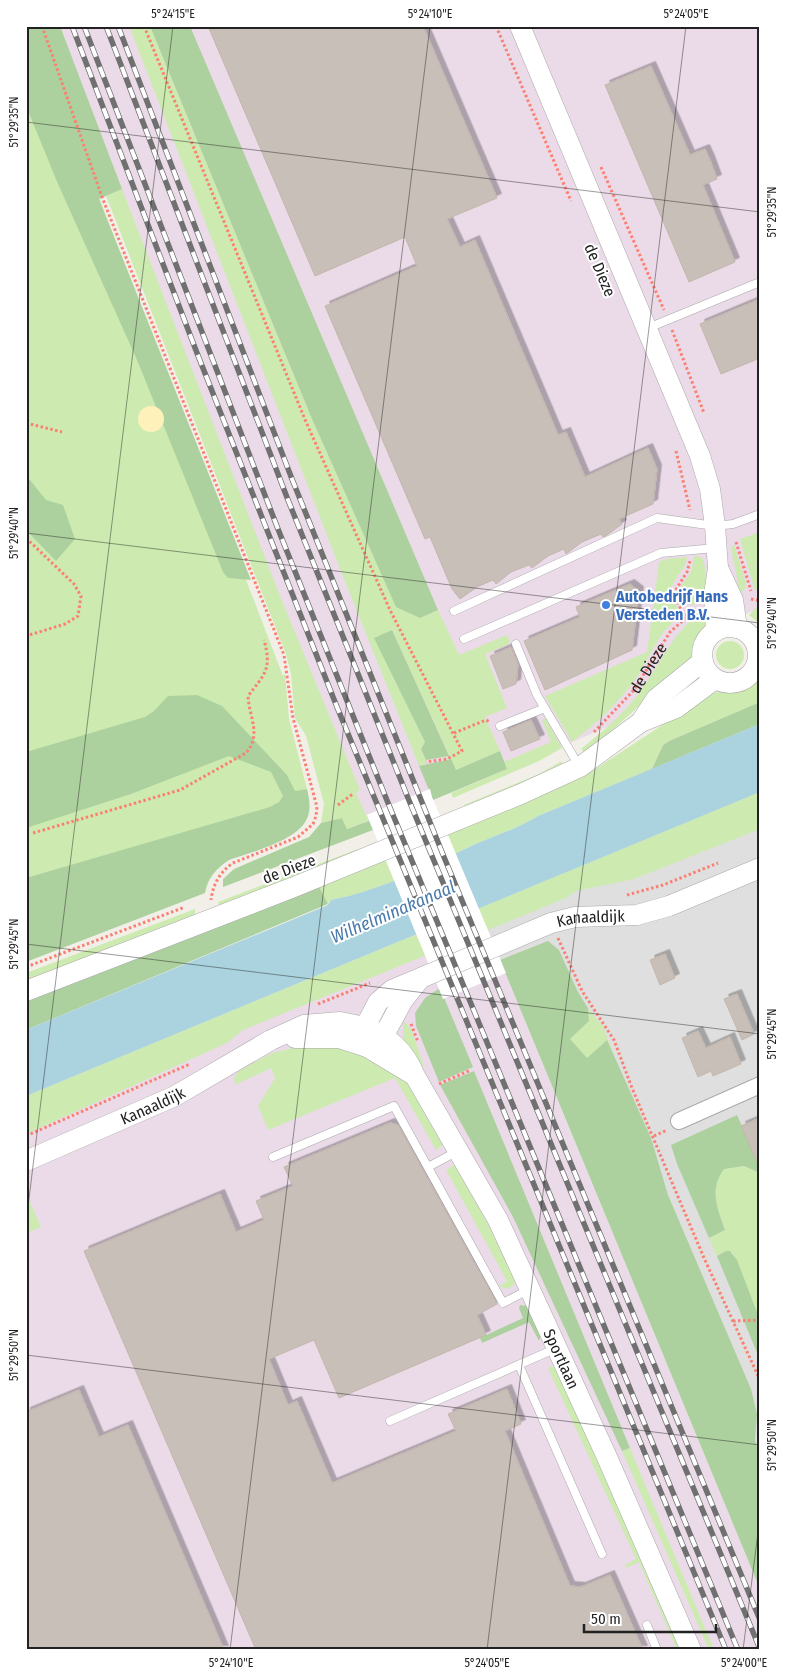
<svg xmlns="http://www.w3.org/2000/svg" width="786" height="1676" font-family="'Fira Sans Condensed',sans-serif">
<defs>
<filter id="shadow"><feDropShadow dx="4.5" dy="-4.5" stdDeviation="0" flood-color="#0004"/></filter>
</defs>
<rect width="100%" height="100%" fill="#f2efe9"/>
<path fill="#e0dfdf" d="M760,792v797l-282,-681z"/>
<path fill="#ebdbe8" d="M49,26h711v582l-17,7 -128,109 -182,76 -4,-11 -62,26 6,11 -13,6 -45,-127z
M417,932l26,67 62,-26 255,616v61h-734v-554l383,-157z"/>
<path fill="#cdebb0" d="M26,26h7l250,650 2,-2 4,45 18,70 -12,3 6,14 -275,117z
M129,26h21l162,393 63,141 45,58 18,-8 21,45 48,-20 3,7 -1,2 -24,10 22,54 -22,9 15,34 -44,19 -6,-11 -3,1 -1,-3 3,-2 -57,-125 -17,8 50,104 -4,7 6,14 -8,3 -75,-187z
M122,189l158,407 80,194 -4,3 13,28 -22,8 -5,-11 -21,5 3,-19 -18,-68 -11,-18 -4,-44 -5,-20 -180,-458z
M760,532v32l-4,2 4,9 -3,1 3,10 -5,5 -15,-52z
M734,544l12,40 -1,5 -5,4 -9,-45z
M694,556l7,1 3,4 4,37 -15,7 -10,-2c-10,-13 1,-19 7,-30 2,-5 3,-11 4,-17z
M687,557c-1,13 -12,19 -15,30 -3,11 9,20 5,29 -3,7 -11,12 -15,18 -9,13 -15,27 -23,40 -18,27 -42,49 -67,68l-27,-46 102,-44 12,-90 7,-3z
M758,606h2v18l-11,-9z
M709,608l-1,13 -11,16 -7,23 -104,94 -5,-5c21,-17 44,-36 60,-59 24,-32 31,-61 68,-82z
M716 655a14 14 0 1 1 28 0a14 14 0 1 1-28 0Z
M760,677v25l-91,39 -6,4 -11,24 -114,47c-24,15 -52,22 -77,35 -37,19 -89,41 -130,49l-3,4 -9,-18 245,-101 30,-15 117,-77 30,-3 11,-5z
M545,718l17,30 -23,13 -86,37 -2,-5 56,-24 -3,-7 47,-20 -9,-22z
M562,761v6l-97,42 -1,-4 75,-31z
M760,792v37l-126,50 -58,12 -10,7 -323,132 -16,13 -201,91v-38z
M358,849l2,3 -140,55 -2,-5z
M195,909v6l-169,66v-8z
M588,1008l15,19 12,30 -8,-17 -20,18 -17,-19 19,-18z
M403,1020l8,9 13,37 -3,2 -18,-28z
M306,1045h38l58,32 9,11 32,57 -7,5 -41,-72 -127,52 -10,-24 17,-28 -4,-10 -36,17 -1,-7 5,-7 33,-18z
M455,1165l40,72 20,43 -1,5 -6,4 -9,-3 8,-5 -61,-111z
M744,1166l16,7v147l-27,-67 -7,-2 -9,5 -8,-18 16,-9c-8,-22 -16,-39 -1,-60z
M26,1192l15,35 -15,6z
M552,1366l8,9 122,275h-5l-38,-88 -13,6 -1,-3 11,-6 -88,-191z
M630,1448l84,202h-5l-87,-199z"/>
<path fill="#add19e" d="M26,26h34l62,163 -23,10 152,381 -23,-2 -5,-6 -86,-212 -79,-176 -32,-78z
M150,26h40l248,584 -18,8 -24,-11 -84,-188z
M26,475l20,25 17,5 12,34 -19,22 -30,-31z
M392,630l57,126 -23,4 -5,-11 4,-7 -51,-104z
M197,695l25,11 65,69 8,16 12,-2c2,9 4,18 1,27 -7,24 -57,36 -79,44 -13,9 -21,17 -24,33l-179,69v-84l244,-71 9,-5 4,-6 -12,-24 -42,-16 -98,38 -105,34v-76l119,-35 9,-6 14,-15z
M760,702v22l-108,45 11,-24 6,-4z
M500,751l7,18 -74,31 -14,-34 32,-7 5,11z
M342,818l5,11 22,-8 4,9 -150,57v-8l11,-10 75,-32 12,-14z
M319,886l9,18 -302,126v-30z
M548,941l11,9 19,42 10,16 1,13 -19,18 17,19 20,-18 44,98 17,57 83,194 6,25 -2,26 5,15v134l-260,-629z
M440,988l33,79 -34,15 -23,-56 -1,-13 10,-15z
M474,1071l156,377 -8,3 -109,-234 -73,-132z
M737,1115l14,31 9,13v14l-16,-7 -20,3c-15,21 -7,38 1,61l-16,8 -32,-74 -6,-19z
M726,1251h4l7,9 23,60v40l-43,-104z
M520,1305l7,1 14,29 -2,6 -10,-19 -47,21 -2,-5 43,-20 -4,-10z"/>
<path fill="#fff1ba" d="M138 419a13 13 0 1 1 26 0a13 13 0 1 1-26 0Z"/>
<path fill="#aad3df" d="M760,724v68l-734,304v-66l302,-125 3,-5c41,-8 92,-30 130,-49 25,-13 53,-20 77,-35z"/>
<path fill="#fff" d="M430,789l2,8 74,176 -63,26 -76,-184z"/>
<path fill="#c7bfb8" stroke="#c4b6ab" filter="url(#shadow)" d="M208,26h215l74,172 -50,21 13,28 15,-7 83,195 8,-3 19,45 63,-29 9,21 -4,35 -34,15 3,5 -15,11 -4,2 -2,-3 -19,8 -16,12 -2,-5 -16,7 -16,12 -3,-3 -18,7 -15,12 -3,-4 -16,7 -17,12 -8,-10 -22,-52 -5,2 -100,-233 92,-40 -12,-29 -90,39z
M651,66l39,89 15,-6 5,11 7,19 -14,6 32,77 -46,20 -84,-197z
M760,299v59l-39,16 -21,-50z
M630,584l9,7 -7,59 -87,40 -21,-49 56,-24 -4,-10z
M511,647l7,17 -2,20 -13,5 -13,-33z
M531,720l9,19 -29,12 -8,-19z
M665,954l10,24 -15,7 -10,-25z
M737,994l17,40 -12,6 -18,-41z
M698,1031l8,17 24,-11 11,27 -28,12 -2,-5 -13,6 -16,-39z
M760,1118v51l-19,-43z
M390,1123l8,2 99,179 -20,11 9,20 -147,63 -25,-58 -45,19 19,46 9,-4 35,82 124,-52 -8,-17 59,-25 14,35 -16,7 65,155 11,1 29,-12 33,75h-387l-172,-399 136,-57 16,38 28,-12 -8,-19 37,-15 -9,-19z
M79,1390l20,47 29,-12 96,225h-198v-238z"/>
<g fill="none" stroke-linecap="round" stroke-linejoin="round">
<defs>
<path id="service" d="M648,328l112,-46
M454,611l203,-93 58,8 18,-2 27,-10
M464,639l197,-86 54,-5
M516,644l21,51 42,71
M500,726l45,-18
M273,1157l121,-51 109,197 27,-14
M428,1167l30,-16
M519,1365l83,189
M390,1421l167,-73
M647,1625l10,25"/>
<path id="minor" d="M679,1121l81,-36"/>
<g id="tertiary">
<path d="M520,26l180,430 10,33 5,37 3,42 -4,27 2,36"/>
<path d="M718,568l15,32 4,28"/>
<circle cx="730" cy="655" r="28"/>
<path d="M641,722l15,-23 47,-38"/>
<path d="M26,991l268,-104 227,-93 59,-27 61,-45 35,-14 39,-29"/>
<path id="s2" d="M365,1027c25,11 40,24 50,49l83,144 108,235 85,195"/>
<path d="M366,1036l1,11 45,27"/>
<path d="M295,1038h44l28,9 17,-12 19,-35 17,-21"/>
<path id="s3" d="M26,1161l149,-65 96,-56 33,-15 36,-3 25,5 13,-25 14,-12 159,-67 24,-6 62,-2 32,-9 91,-38"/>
</g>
</defs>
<use href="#service" stroke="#a9a9a9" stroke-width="9"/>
<use href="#minor" stroke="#a9a9a9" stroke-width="18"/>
<use href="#tertiary" stroke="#a9a9a9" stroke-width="21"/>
<g stroke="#fa8072" stroke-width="3" stroke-dasharray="2.5 2.5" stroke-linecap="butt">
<path d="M42,26l60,171 182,458 9,63 24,89 -1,9 -3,8 -15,13 -65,26c-13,9 -20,21 -22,37"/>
<path d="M144,26l162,396 84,188 72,141 -15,8 -21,3"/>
<path d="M496,26l75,175"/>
<path d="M601,167l63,143"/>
<path d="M672,330l32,83"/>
<path d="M26,423l36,9"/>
<path d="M676,451l14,59"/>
<path d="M26,538l48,46 7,12 -3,20 -13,8 -39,12"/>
<path d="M736,542l15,49"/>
<path d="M751,599l9,2"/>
<path d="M686,617l-9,-15 -2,-11 12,-19 3,-11"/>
<path id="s1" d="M594,732l40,-42 36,-58 26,-23"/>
<path d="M454,733l32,-13 4,2"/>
<path d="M338,805l16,-12"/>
<path d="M33,833l147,-43 66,-37c16,-18 3,-36 2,-57 17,-22 24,-27 16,-56"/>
<path d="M627,895l36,-10 55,-22"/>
<path d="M558,938l24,53 32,49 18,48 72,170 56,122"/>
<path d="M26,967l159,-60"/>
<path d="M318,1004l52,-21"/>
<path d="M411,1024l7,18"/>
<path d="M439,1084l32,-14"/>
<path d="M26,1136l164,-72"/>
<path d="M654,1136l13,-6"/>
<path d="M733,1321l27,-1"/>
</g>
<use href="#service" stroke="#fff" stroke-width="8"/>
<use href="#minor" stroke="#fff" stroke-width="16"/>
<use href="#tertiary" stroke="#fff" stroke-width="20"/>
<defs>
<path id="rail" d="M72,26l125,327 140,354 389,943
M84,26l194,503 108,269 352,852
M106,26l182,474 120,298 352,851
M118,26l174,453 152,378 316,763"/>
</defs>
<use href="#rail" stroke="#707070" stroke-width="5.5"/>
<use href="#rail" stroke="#fff" stroke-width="4" stroke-dasharray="11" stroke-linecap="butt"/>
</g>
<path fill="none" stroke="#222" stroke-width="1" stroke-opacity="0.45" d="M26,122l734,90M26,533l734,90M26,944l734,90M26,1223l147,-1197M26,1355l734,90M230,1650l200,-1624M487,1650l199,-1624M743,1650l17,-133"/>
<circle fill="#3f7fe0" stroke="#fff" stroke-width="2" cx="606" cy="605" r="5"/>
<g text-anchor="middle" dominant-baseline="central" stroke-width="4" stroke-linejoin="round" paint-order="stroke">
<g font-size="16" fill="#222" stroke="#fff">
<text transform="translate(600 270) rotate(67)">de Dieze</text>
<text stroke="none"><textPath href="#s1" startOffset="84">de Dieze</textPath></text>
<text transform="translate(289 869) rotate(-21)">de Dieze</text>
<text stroke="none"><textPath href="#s3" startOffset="631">Kanaaldijk</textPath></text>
<text stroke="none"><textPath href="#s3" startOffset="138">Kanaaldijk</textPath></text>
<text stroke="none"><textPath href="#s2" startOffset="391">Sportlaan</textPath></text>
</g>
<g font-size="16" font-weight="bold" fill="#366cbe" stroke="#fff" text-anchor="start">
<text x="616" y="596">Autobedrijf Hans<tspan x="616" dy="18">Versteden B.V.</tspan></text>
</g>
<g font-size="18" font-style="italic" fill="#4a7aab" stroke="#fff">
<text transform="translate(393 912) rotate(-23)">Wilhelminakanaal</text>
</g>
</g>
<rect width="786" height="1676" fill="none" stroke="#ffffff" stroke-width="55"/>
<path d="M584 1624v8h132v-8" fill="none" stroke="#222222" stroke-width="2.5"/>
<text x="591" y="1624" font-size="15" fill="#222222" stroke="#ffffff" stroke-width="4" paint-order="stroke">50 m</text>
<rect x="28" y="28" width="730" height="1620" fill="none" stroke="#222" stroke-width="2"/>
<g font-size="12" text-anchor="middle" fill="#222">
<text x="173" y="18">5°24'15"E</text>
<text x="430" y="18">5°24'10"E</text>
<text x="686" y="18">5°24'05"E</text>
<text transform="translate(14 122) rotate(-90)" y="4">51°29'35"N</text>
<text transform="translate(772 212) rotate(-90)" y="4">51°29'35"N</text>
<text transform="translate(14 533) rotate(-90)" y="4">51°29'40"N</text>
<text transform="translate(772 623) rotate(-90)" y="4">51°29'40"N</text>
<text transform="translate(14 944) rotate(-90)" y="4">51°29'45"N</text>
<text transform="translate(772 1034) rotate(-90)" y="4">51°29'45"N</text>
<text transform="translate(14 1355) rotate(-90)" y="4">51°29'50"N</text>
<text transform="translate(772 1445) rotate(-90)" y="4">51°29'50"N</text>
<text x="231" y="1667">5°24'10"E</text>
<text x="487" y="1667">5°24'05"E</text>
<text x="744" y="1667">5°24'00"E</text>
</g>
</svg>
